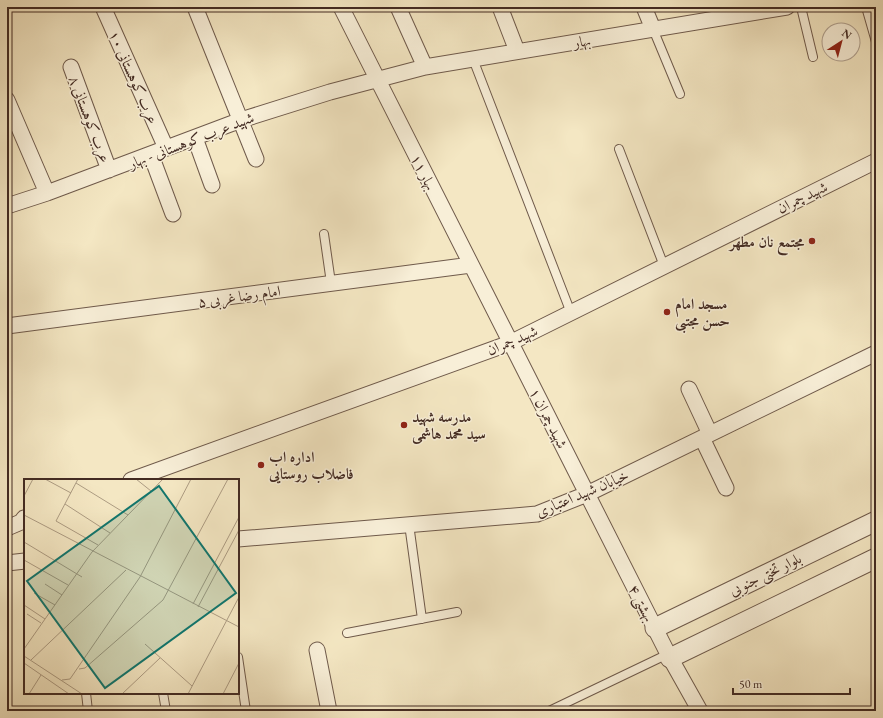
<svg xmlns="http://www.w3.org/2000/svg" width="883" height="718" font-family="'EB Garamond',Amiri,serif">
<rect width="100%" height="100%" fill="#f4e7c3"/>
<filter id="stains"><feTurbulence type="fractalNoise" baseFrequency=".005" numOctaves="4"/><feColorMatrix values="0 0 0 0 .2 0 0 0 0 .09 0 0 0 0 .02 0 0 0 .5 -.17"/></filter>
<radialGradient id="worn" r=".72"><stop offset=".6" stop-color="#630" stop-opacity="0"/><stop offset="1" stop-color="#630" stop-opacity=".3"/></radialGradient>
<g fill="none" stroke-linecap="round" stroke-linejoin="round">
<defs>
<path id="service" d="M801,7l12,50
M866,7l10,35
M653,29l27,65
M473,59l98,254
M619,149l45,117
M324,234l7,49
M409,524l13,95
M347,633l110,-21
M238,657l8,54
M86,693l2,18
M163,693l3,18
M549,711l119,-57"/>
<path id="minor" d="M103,7l63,141
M195,7l61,152
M341,7l327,647 32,57
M398,7l27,60
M500,7l17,44
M644,7l9,22
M71,67l38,103
M7,100l40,93
M195,138l17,47
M151,155l22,59
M7,206l40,-13 194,-73 89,-28 95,-25 362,-60
M7,326l464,-61
M689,389l21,45
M702,438l24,50
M131,480l379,-137 366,-182
M7,528l14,-6 3,-4
M238,539l299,-25 50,-20 289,-141
M7,563l18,-2
M317,650l12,61"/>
<path id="tertiary" d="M655,628l221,-107
M670,658l206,-100"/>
</defs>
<use href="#service" stroke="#6f5a4b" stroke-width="10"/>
<use href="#minor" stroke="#6f5a4b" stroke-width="17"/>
<use href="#tertiary" stroke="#6f5a4b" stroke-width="21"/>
<use href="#service" stroke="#f8efd8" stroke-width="8"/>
<use href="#minor" stroke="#f8efd8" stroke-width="15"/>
<use href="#tertiary" stroke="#f8efd8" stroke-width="19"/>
</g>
<g fill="#8f2418" stroke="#f8efd8" stroke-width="1.5">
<circle cx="812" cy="241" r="4"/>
<circle cx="667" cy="312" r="4"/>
<circle cx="404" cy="425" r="4"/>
<circle cx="261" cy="465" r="4"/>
</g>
<g text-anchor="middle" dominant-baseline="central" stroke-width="3" stroke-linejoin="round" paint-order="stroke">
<g font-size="15" fill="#432b23" stroke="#f8efd8">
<text transform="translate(582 41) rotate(-9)">بهار</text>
<text transform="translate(134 77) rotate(66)">عرب کوهستانی ۱۰</text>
<text transform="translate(90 119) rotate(69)">عرب کوهستانی ۸</text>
<text transform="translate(191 140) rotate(-21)">شهید عرب کوهستانی - بهار</text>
<text transform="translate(424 172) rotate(63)">بهار ۱۱</text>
<text transform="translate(802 197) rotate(-26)">شهید چمران</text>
<text transform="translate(239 296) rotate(-8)">امام رضا غربی ۵</text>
<text transform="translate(512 340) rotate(-23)">شهید چمران</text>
<text transform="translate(549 418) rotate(63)">شهید چمران ۱</text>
<text transform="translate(582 493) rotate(-23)">خیابان شهید اعتباری</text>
<text transform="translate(765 574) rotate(-26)">بلوار تختی جنوبی</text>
<text transform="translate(642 603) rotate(63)">بهشتی ۴</text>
</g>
<g font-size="15" font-weight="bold" fill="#432b23" stroke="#f8efd8" text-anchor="start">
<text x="804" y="241" text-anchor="end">مجتمع نان مطهر</text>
<text x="675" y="303">مسجد امام<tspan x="675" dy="17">حسن مجتبی</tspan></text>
<text x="412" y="416">مدرسه شهید<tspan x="412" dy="17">سید محمد هاشمی</tspan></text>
<text x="269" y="456">اداره اب<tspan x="269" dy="17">فاضلاب روستایی</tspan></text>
</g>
</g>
<g transform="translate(24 479)">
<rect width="215" height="215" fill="#f4e7c3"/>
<path fill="none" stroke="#ad9c83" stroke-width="1" d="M21,0l26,14M54,0l-22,42 42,24M112,0l15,12M52,4l52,32M0,17l9,-17M41,25l45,29M0,36l215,112M0,63l58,35M0,81l44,25M21,105l17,11M10,114l21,12M169,125l46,-87M0,126l21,14M174,128l41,-77M3,135l14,9M121,165l47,42M0,170l68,-97 71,-73M0,177l58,38M7,181l95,-90M0,184l45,31M55,190l6,-1 78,-68 65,-121M38,201l8,-1 70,-102 51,-98M5,215l12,-19M98,215l38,-36M164,215l51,-97M199,215l16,-31"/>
<path fill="#0f766e" fill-opacity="0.15" stroke="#0f766e" stroke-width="2" d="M135,7l77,107 -131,95 -78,-107z"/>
<rect width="215" height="215" fill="none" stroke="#432b23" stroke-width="2"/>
</g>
<rect width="883" height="718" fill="none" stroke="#f4e7c3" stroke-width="24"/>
<rect x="8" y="8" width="867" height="702" fill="none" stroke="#432b23" stroke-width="2"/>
<rect x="12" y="12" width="859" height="694" fill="none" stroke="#432b23"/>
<g transform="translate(841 42) rotate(36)"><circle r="19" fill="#f8efd8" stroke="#b0a190"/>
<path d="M0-3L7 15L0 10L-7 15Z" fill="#8f2418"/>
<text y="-6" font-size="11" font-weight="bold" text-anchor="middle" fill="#432b23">N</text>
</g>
<path d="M733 688v6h117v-6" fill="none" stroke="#432b23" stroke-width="2"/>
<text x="739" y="688" font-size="12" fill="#432b23" stroke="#f8efd8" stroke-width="3" paint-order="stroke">50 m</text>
<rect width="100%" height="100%" filter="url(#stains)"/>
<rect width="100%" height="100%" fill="url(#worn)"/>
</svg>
